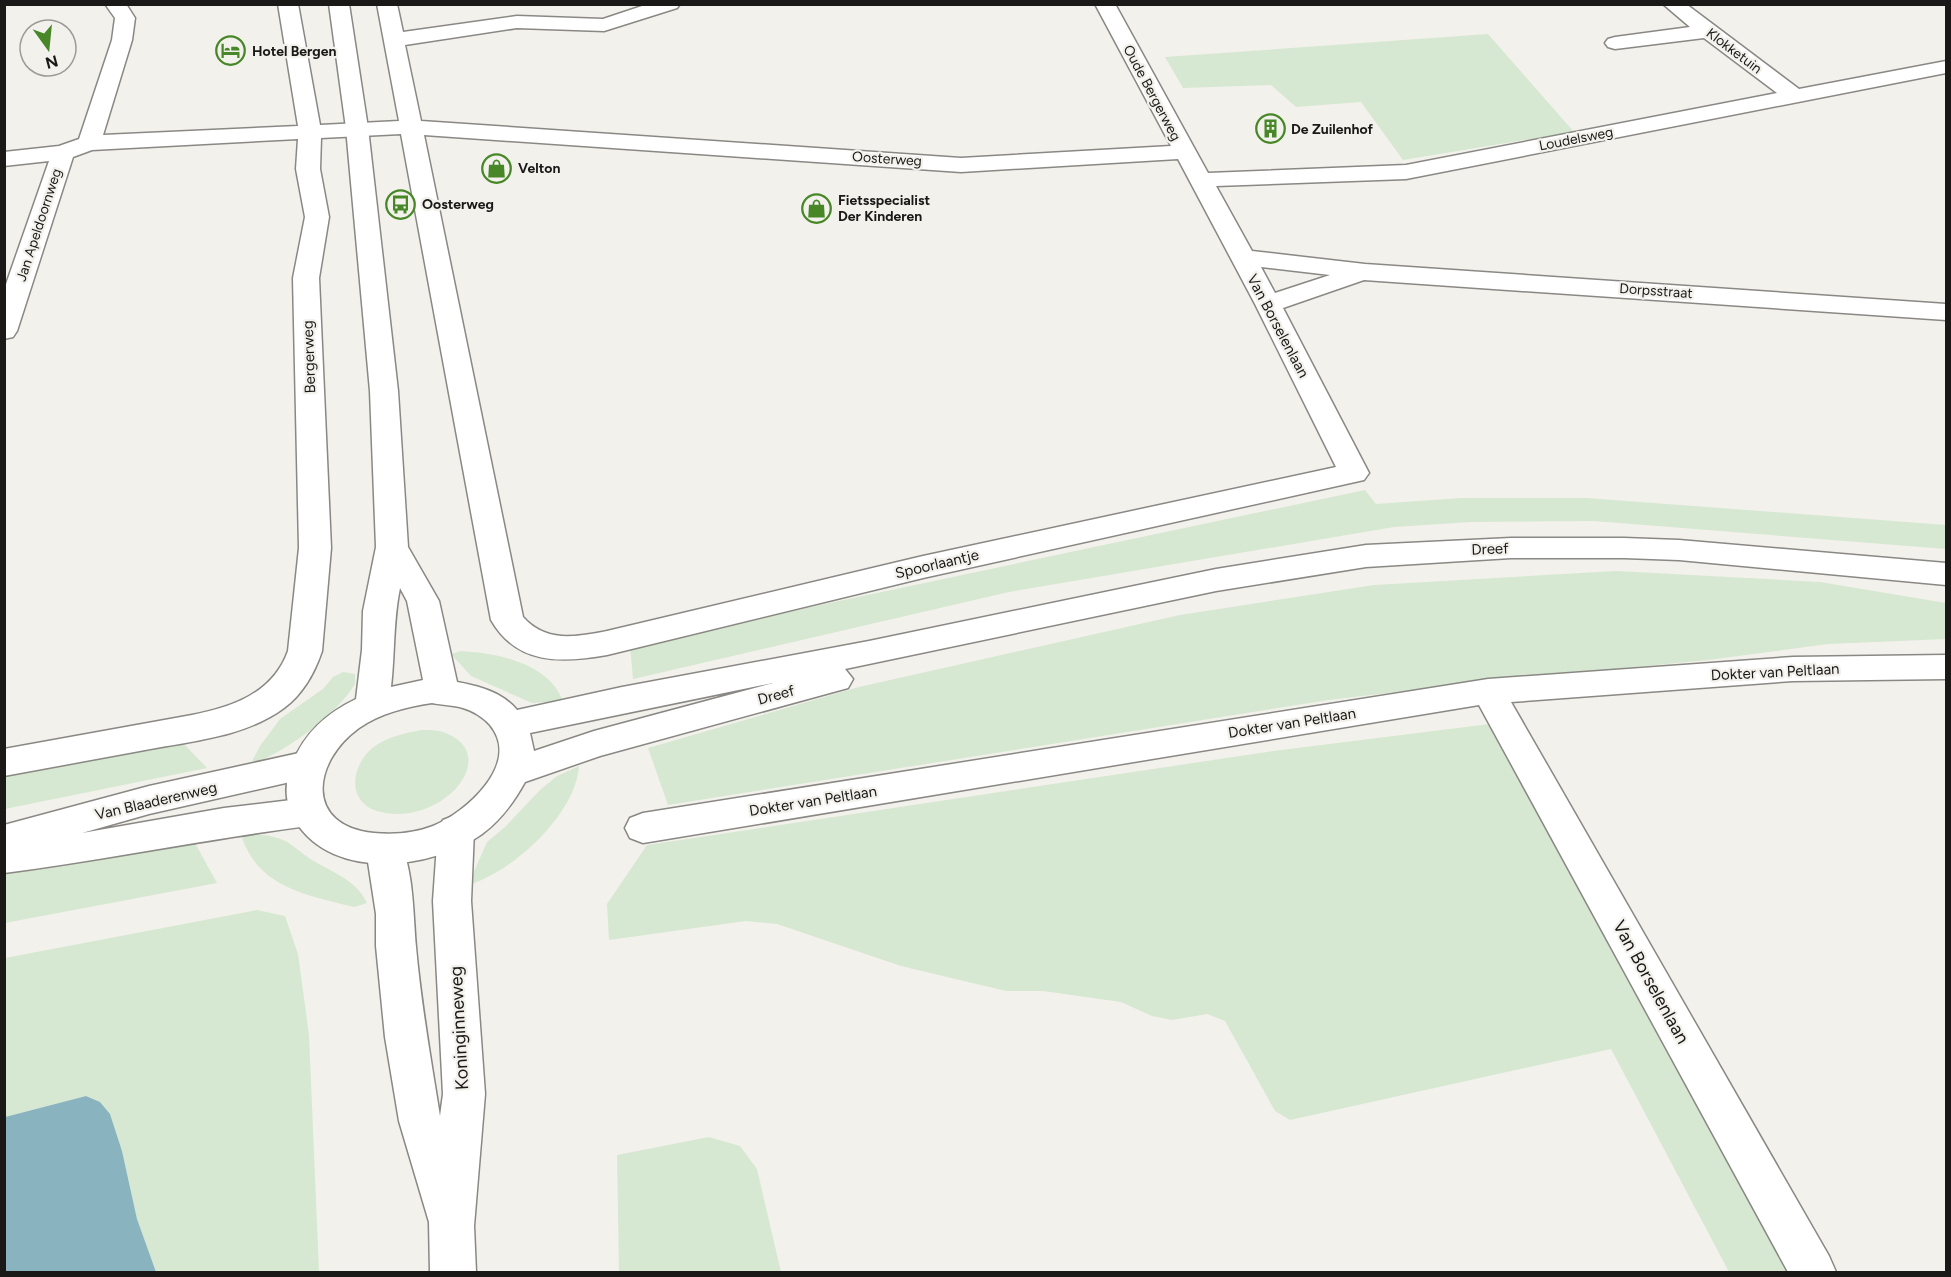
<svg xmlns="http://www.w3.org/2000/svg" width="1951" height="1277" font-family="Figtree,sans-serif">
<rect width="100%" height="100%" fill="#f3f1ec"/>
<path fill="#d6e8d1" d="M1488,34l86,98 -171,28 -42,-58 -65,5 -25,-22 -88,3 -18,-31z
M1365,490l11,14 85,-6h126l359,27v24l-352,-28 -123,1 -77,5 -385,65 -376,87 -3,-34z
M1616,571l204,11 126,21v36l-118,5 -120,16 -229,22 -150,18 -661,105 -20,-57 211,-61 321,-72 194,-30z
M461,651c36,2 88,12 102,50l-31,2 -61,-27 -20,-22z
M343,672l12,2v10c-19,32 -71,69 -105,81l10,-19 20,-27 43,-30 10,-12z
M1498,723l304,549h-73l-118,-223 -321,71 -15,-9 -50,-90 -18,-7 -35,6 -20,-4 -31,-14 -78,-11h-37l-105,-25 -124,-42 -31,-3 -137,19 -2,-36 40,-59 626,-94z
M421,730c7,0 16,0 22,2 63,22 -3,98 -66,79 -34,-11 -24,-52 1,-67 14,-8 27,-11 43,-14z
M180,740l27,28 -202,41v-37z
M579,766c-3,48 -66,106 -111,119l19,-43 18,-15 35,-37 17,-14z
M241,835c11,0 22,-1 33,2 15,3 23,13 35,21 23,15 46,20 58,45l-13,4c-47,-12 -96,-19 -113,-72z
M191,836l26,47 -212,40v-50z
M257,910l28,6 13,38 11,81 10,237h-163l-19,-53 -15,-68 -12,-36 -10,-13 -14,-6 -81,21v-159z
M709,1137l31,9 17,23 24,103h-162l-2,-117z"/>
<path fill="#89b4bf" d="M86,1096l14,6 10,12 12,37 15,68 19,53h-151v-155z"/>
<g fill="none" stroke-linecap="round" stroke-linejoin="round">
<defs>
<path id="minor" d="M105,4h21l9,14 -3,22 -29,95 195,-9 -20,-122h20l22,121 79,-4 -22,-117h20l6,28 114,-16 86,3 45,-15h32l-3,4 -73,23 -87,-3 -112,17 16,76 540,37 210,-12 -76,-142h20l93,169 198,-8 371,-72 -73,-55 -89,11 -7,-2 -3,-4 3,-4 7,-2 75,-10 -27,-23h23l113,85 147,-28v12l-540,106 -190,7 36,65 113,13 581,40v16l-582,-40 -81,28 86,165 -5,7 -441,98 -316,77c-46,8 -90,10 -116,-35l-90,-486 -80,4 -1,31 9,48 -10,61 12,270 -9,103c-7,21 -19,43 -38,57 -39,29 -93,33 -139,42 -47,9 -94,17 -141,26v-27l188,-34c41,-8 81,-22 96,-64l11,-103 -6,-270 12,-61 -9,-48 2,-30 -206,11 -19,7 -56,174 -4,6 -9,2v-49l45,-129 -45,5v-14l55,-6 20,-7 33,-99 3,-22zM424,135l537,37 217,-13 77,145 81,163 -413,89 -316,75c-31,6 -61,12 -84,-14zM1261,267l69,8 -55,18z
M1946,655v24l-153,2 -282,21 318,554 7,16h-48l-309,-567 -836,138 -13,-5 -5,-10 5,-10 13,-5 845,-134 305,-22z
M308,751l13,4 5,10 -5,10 -172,39 -67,19 142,-25 84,-10 13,4 5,10 -5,10 -13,4c-102,13 -202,34 -304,47v-48l145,-39z
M456,815l13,5 5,10 -3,71 14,193 -11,132 2,46h-46l-1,-50 -30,-101 -14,-84 -9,-91v-32l-10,-65 6,-11 13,-4 13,4c16,30 15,76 18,109 5,57 15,113 24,169l3,-22 -10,-193 5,-71 5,-10z"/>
<path id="major" d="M329,4h20l19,124 30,263 10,156 31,54 18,81c22,4 45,10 60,28l105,-23 247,-46 347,-72 150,-24 145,-7h113l55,2 267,23v22l-267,-25 -55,-2h-113l-145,9 -150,24 -371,78 8,10 -5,9 -248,68 -75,26c-11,20 -24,38 -43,52 -50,36 -149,47 -186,-12 -12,-19 -12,-40 -3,-60 12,-30 34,-49 63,-63l6,-49 1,-39 13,-64 -6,-156 -24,-263zM400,588l7,13 16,79 -32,7c4,-33 2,-66 9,-99zM773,683l-179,48 -60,20 -4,-18zM432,703c10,2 21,2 31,5 10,3 20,9 27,17 32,39 -25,88 -57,101 -18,7 -39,9 -59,7 -70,-7 -62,-71 -15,-105 22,-15 47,-21 73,-25z"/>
</defs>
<use href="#minor" stroke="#8a8884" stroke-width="3"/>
<use href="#major" stroke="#8a8884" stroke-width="3"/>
<use href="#minor" fill="#fff" fill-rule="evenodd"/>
<use href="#major" fill="#fff" fill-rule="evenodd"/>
</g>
<defs>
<symbol id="hotel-ring" viewBox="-11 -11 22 22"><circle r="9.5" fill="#f3f1ec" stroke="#478728" stroke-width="1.5"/><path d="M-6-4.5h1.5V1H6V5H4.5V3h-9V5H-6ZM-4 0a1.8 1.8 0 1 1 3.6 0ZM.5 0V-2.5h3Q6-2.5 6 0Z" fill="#478728"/></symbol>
<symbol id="building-ring" viewBox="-11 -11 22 22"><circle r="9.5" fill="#f3f1ec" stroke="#478728" stroke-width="1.5"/><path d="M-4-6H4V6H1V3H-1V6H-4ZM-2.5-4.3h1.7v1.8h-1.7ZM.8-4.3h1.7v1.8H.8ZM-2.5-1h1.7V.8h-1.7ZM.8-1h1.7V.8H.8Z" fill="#478728"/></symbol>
<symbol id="shop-ring" viewBox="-11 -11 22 22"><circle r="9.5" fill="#f3f1ec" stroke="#478728" stroke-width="1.5"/><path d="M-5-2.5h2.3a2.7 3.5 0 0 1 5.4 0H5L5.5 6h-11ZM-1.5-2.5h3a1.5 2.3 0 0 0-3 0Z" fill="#478728"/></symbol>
<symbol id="bus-ring" viewBox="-11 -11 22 22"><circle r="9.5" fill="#f3f1ec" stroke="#478728" stroke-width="1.5"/><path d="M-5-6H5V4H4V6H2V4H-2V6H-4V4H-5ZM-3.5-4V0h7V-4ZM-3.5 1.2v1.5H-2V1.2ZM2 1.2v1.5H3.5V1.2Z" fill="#478728"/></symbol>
</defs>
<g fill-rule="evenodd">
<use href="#hotel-ring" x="214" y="34" width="33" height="33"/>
<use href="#building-ring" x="1254" y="112" width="33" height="33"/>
<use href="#shop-ring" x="480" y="152" width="33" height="33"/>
<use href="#bus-ring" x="384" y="188" width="33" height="33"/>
<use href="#shop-ring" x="800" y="192" width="33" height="33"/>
</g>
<g text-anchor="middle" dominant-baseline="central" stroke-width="4.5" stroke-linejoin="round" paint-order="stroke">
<g font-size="14" font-weight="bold" fill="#1a1917" stroke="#f3f1ec" text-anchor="start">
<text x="252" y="51">Hotel Bergen</text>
<text x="1291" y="129">De Zuilenhof</text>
<text x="518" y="168">Velton</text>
<text x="838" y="200">Fietsspecialist<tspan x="838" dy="16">Der Kinderen</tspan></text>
<text x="422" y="204">Oosterweg</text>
</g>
<g font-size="14" fill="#1a1917" stroke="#f3f1ec">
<text transform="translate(1734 51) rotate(37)">Klokketuin</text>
<text transform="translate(1152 93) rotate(62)">Oude Bergerweg</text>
<text transform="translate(1576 139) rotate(-11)">Loudelsweg</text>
<text transform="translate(887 159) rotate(4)">Oosterweg</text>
<text transform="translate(39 225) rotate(-72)">Jan Apeldoornweg</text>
<text transform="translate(1656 291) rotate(4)">Dorpsstraat</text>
</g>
<g font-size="15" fill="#1a1917" stroke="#f3f1ec">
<text transform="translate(1278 326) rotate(62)">Van Borselenlaan</text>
<text transform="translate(309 357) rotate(-92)">Bergerweg</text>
<text transform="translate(1490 549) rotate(-2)">Dreef</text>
<text transform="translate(937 564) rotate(-13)">Spoorlaantje</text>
<text transform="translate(1775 672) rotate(-3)">Dokter van Peltlaan</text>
<text transform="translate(776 695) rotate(-15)">Dreef</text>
<text transform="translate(1292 723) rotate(-9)">Dokter van Peltlaan</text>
<text transform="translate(156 801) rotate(-13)">Van Blaaderenweg</text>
<text transform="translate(813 801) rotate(-9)">Dokter van Peltlaan</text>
</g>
<g font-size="18" fill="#1a1917" stroke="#f3f1ec">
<text transform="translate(1651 982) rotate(61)">Van Borselenlaan</text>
<text transform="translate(459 1028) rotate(-93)">Koninginneweg</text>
</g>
</g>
<rect width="1951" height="1277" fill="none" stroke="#1a1917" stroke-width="12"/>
<g transform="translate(48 48) rotate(165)"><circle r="28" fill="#f3f1ec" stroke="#9c9b97" stroke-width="1.5"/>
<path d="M0-4.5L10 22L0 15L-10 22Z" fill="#478728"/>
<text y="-9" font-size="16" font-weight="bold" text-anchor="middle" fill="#1a1917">N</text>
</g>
</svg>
